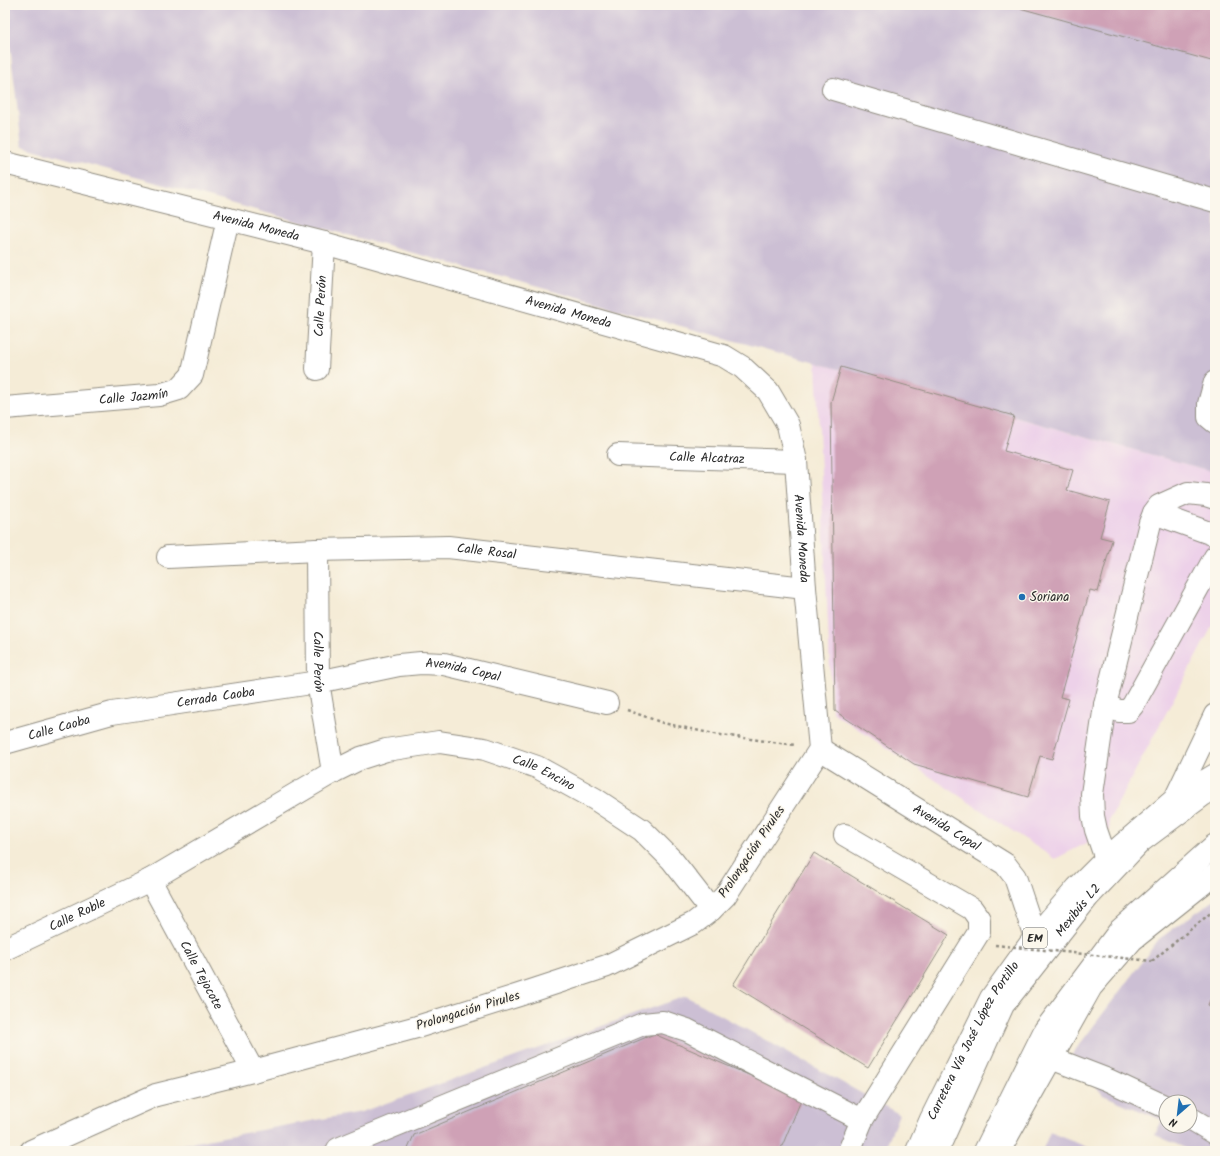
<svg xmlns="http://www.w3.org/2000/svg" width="1220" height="1156" font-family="Kalam,sans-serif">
<rect width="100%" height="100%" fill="#fbf7ec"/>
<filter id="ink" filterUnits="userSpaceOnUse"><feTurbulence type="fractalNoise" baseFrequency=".025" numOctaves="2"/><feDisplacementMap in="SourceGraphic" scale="8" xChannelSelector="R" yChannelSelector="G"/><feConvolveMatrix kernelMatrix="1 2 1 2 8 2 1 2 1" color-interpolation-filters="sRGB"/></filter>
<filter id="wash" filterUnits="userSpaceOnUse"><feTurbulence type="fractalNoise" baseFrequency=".012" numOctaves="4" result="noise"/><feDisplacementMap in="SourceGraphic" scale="16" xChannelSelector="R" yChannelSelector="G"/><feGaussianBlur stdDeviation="0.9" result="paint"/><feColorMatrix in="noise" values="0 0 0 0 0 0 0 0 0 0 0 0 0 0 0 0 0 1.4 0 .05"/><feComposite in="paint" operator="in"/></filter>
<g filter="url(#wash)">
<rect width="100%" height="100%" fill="#f5ecd7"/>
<path fill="#edd1e9" d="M816,363l399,109v149l-106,199 1,11 -55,28 -223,-147z"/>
<path fill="#ccbfd4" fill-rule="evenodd" d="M5,5h1210v467l-1193,-326z
M1215,899v252h-23l-37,-16 7,-15 -59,-25 -32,-39 88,-117zM1166,1102h24v24h-24z
M686,996l213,118 -15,37h-739l216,-39z
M1050,1132l47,19h-55z"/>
<g id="blocks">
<path fill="#cfa1b6" d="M1009,5h206v57z
M841,367l173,49 -10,35 69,19 -6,20 43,12 -10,35 12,3 -14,52 -8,-2 -30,107 9,2 -17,60 -12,-3 -12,41 -114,-33 -79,-53 -4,-309z
M814,853l135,82 -81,133 -135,-83z
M1215,989v19l-7,-3z
M654,1034l148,64 -22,53h-373l7,-16z"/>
</g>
</g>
<g filter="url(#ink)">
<use href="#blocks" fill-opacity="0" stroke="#908c81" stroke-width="1"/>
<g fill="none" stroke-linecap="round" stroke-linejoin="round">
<defs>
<g id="minor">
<path d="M833,89l382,112"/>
<path id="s1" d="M317,369l7,-126"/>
<path d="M1215,382l-6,22v13l6,5"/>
<path id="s2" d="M5,408l154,-13 20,-6 13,-14 36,-156"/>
<path id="s3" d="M618,455l178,6"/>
<path d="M1154,513l61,22"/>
<path id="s4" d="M317,550l1,132 15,90"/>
<path id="s5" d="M168,557l149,-7 131,-3 357,41"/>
<path d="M1105,705l14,6h9l5,-6 82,-148"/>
<path id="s6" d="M5,743l107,-30 206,-31 81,-17 22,-2 23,1 163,39"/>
<path id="s7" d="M820,749l185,115 10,13 20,60"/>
<path d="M845,835l127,74 7,10v13l-117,188 -13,31"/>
<path d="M1106,859l-10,-29 -3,-14 -1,-22 13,-89 45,-182 4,-10 5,-7 29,-13 18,2 9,3"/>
<path id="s8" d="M150,880l103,191"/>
<path id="s9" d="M5,949l145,-69 183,-108 28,-14 25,-8 53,-8 46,7 52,18 58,32 47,31 30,30 39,50"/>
<path d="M1051,1058l57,22 58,27"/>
<path d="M1190,1118l25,15"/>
<path d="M337,1151l1,-2 305,-125 20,-2 24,8 175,90"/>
<path id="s10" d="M937,1151l66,-146 85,-108 52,-55 63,-47 12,-7"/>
<path d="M985,1151l60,-121 75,-100 95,-85"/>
</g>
<g id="major">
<path id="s11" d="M5,163l319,80 400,113 18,11 26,24 20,34 8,36 9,127 15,161 -95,147 -14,14 -17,13 -87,43 -88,29 -102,32 -164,44 -97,24 -125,56"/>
<path d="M1175,799l40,-84"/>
<path id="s12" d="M917,1151l14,-32 60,-121 44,-61 42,-49 29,-29 69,-60 40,-24"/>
<path d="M999,1151l92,-164 41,-47 83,-66"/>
</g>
</defs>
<use href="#minor" stroke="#908c81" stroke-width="24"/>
<use href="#major" stroke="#908c81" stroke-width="24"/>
<path stroke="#908c81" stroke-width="2.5" stroke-dasharray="3 3" stroke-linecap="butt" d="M627,710l36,13 51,11 81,11
M1152,961l61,-50 -3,-4"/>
<use href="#minor" stroke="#fff" stroke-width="22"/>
<use href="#major" stroke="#fff" stroke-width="22"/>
<path stroke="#908c81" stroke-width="2.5" stroke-dasharray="3 3" stroke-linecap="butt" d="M995,945l157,16"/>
</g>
</g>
<circle fill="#1f6fb2" stroke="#fbf7ec" stroke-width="1.5" cx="1022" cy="597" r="4"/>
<g text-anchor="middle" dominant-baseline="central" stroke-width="3" stroke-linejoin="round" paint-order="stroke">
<rect fill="#fbf7ec" stroke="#696865" stroke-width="1" x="1023" y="928" width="24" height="20" rx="3"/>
<g font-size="12" font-weight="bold" fill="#2b2b2b">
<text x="1035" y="938">EM</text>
</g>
<g font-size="13" fill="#2b2b2b" stroke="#fbf7ec">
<text stroke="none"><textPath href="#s11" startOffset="259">Avenida Moneda</textPath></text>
<text stroke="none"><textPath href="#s1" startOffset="63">Calle Perón</textPath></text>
<text stroke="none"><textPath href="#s11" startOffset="583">Avenida Moneda</textPath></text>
<text stroke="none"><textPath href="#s2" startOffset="129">Calle Jazmín</textPath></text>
<text stroke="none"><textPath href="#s3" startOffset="89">Calle Alcatraz</textPath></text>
<text stroke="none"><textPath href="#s11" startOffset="955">Avenida Moneda</textPath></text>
<text stroke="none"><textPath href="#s5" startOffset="319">Calle Rosal</textPath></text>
<text stroke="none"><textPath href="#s4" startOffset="112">Calle Perón</textPath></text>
<text stroke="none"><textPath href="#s6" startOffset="467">Avenida Copal</textPath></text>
<text stroke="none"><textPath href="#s6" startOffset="216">Cerrada Caoba</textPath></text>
<text stroke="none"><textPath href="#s6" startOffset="56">Calle Caoba</textPath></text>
<text stroke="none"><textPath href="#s9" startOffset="594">Calle Encino</textPath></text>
<text stroke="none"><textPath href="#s7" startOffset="149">Avenida Copal</textPath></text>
<text transform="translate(752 852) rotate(-56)">Prolongación Pirules</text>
<text stroke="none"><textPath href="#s10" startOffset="281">Mexibús L2</textPath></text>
<text stroke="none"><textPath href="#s9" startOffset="80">Calle Roble</textPath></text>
<text stroke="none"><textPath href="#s8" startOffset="108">Calle Tejocote</textPath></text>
<text transform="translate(468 1011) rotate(-17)">Prolongación Pirules</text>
<text stroke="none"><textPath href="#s12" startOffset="124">Carretera Vía José López Portillo</textPath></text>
</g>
<g font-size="13" fill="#2b2b2b" stroke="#fbf7ec" text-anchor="start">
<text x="1030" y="597">Soriana</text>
</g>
</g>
<rect width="1220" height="1156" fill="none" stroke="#fbf7ec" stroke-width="20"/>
<g transform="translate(1178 1114) rotate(208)"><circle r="19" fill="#fbf7ec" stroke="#a8a59f"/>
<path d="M0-3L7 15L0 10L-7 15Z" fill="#1f6fb2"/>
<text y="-6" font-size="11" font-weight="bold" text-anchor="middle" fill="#2b2b2b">N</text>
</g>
</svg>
